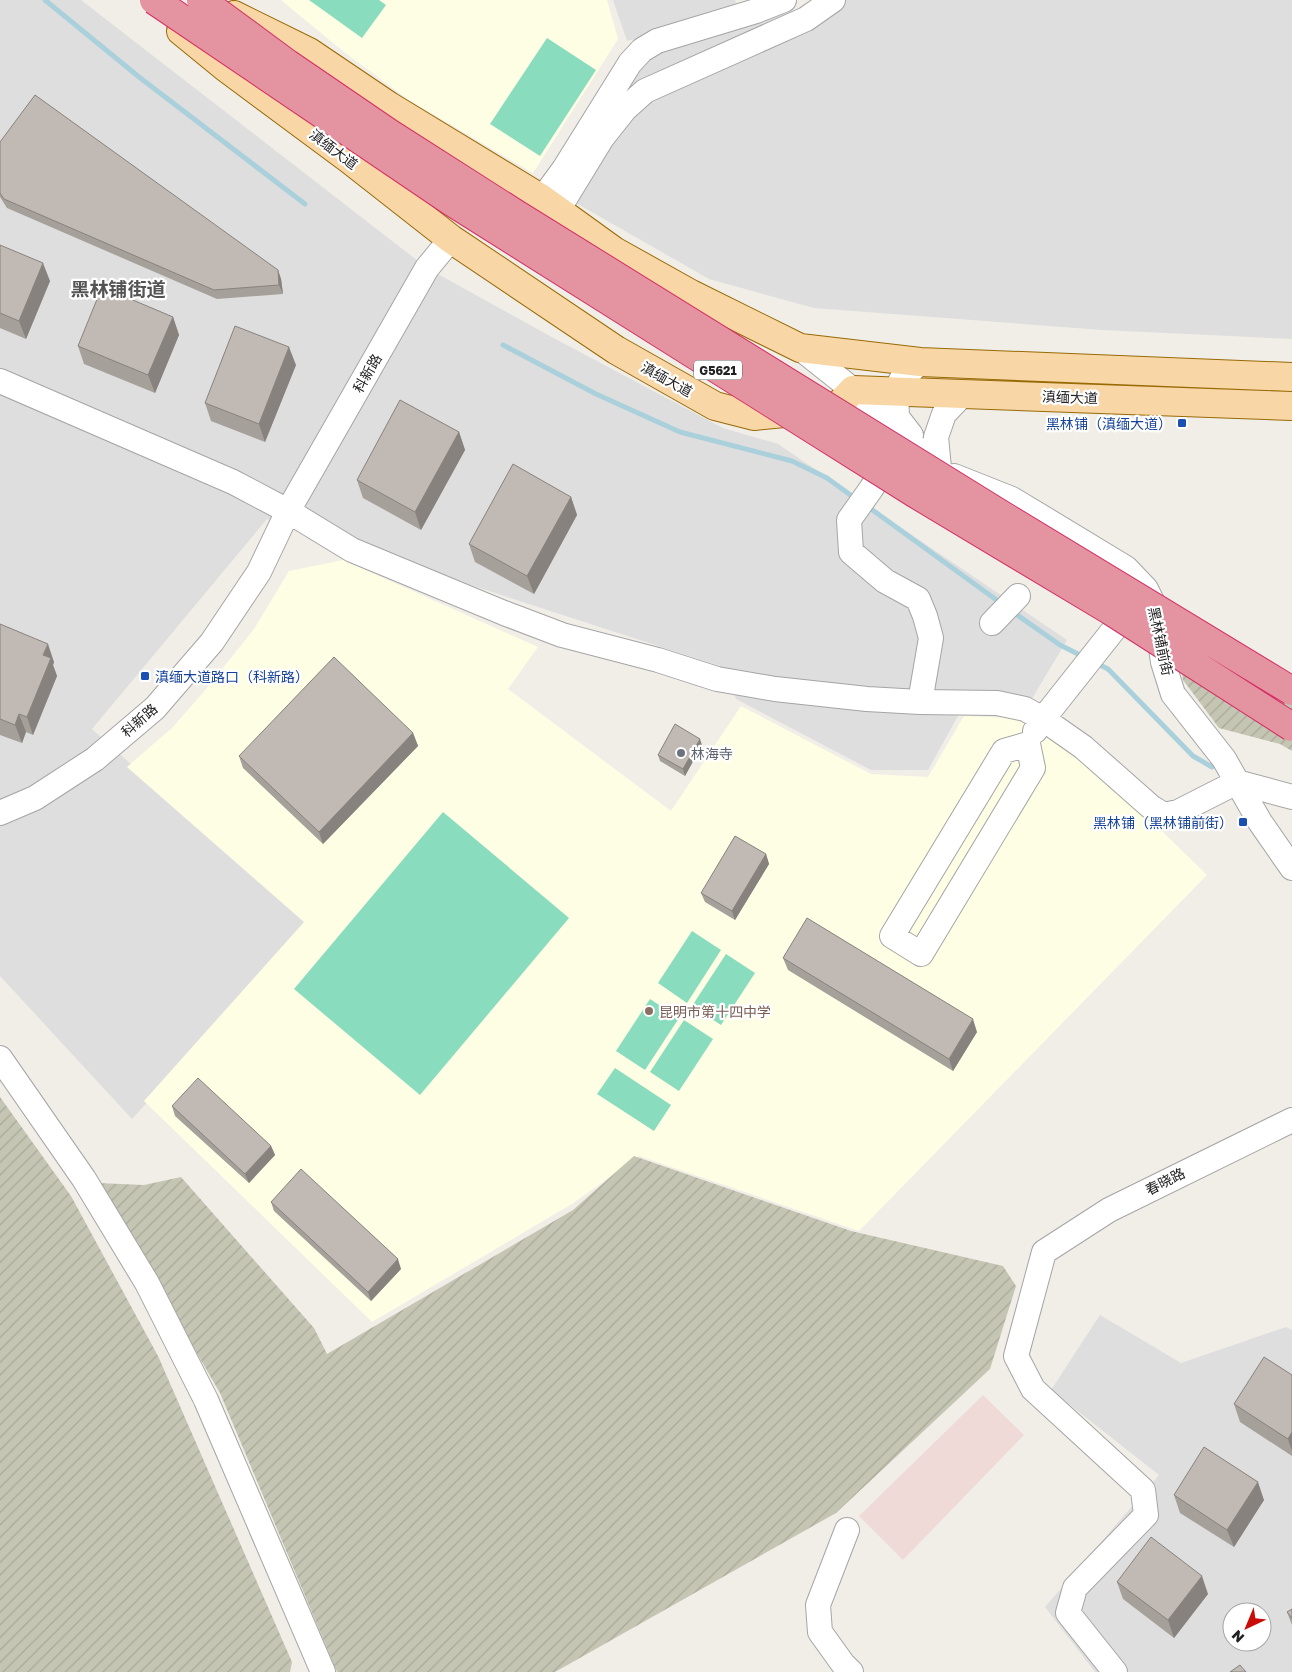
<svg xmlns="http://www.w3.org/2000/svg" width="1292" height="1672" font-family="'Golos Text','Noto Sans SC',sans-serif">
<defs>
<pattern id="construction-furrows" width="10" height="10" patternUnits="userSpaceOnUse" patternTransform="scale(1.25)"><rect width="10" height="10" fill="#c5c5b3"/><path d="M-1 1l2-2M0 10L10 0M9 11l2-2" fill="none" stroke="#a9a99a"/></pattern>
</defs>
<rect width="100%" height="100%" fill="#f1eee8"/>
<path fill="#dfdede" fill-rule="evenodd" d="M0,0h81l346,268 121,67 175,93 55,16 289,196 -43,72 -61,-5 -35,63h-57l-135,-71 -16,-33 -453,-147 -175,210 218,196 -178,194 -132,-143z
M613,0h122l3,12 -111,29z
M816,0h476v339l-190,-9 -288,-22 -105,-29 -147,-84 58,-104 37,-40 85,-23 51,-17z
M1100,1315l81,48 105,-36 6,3v342h-197l-50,-65 114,-132 -108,-85zM1232,1612h30v30h-30z"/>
<path fill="#f0dad8" d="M983,1395l41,40 -121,125 -44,-44z"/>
<path fill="#fefee4" d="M281,0h326l11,39 -85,134 -124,-73 -65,-48z
M343,560l195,87 -30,42 163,122 70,-105 130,68 57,3 36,-61 49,2 43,22 34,21 117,114 -348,356 -220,-75 -67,48 -200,118 -228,-221 160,-179 -177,-155 45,-39 35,-40 47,-59 35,-58z"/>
<path fill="url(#construction-furrows)" d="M1194,615l98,66v70l-12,-7 -61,-16 -36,-48 -5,-33z
M0,1097l71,99 87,160 134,306 -2,10h-290z
M634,1156l217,75 152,35 13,20 -26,83 -154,144 -281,159h-218l-117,-279 -122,-210 46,2 37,-8 133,151 13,26 246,-144z"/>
<path fill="#89dcbe" d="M309,0h70l7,5 -24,33z
M547,38l49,32 -56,86 -50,-32z
M443,812l126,106 -149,177 -126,-106z
M692,931l29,19 -34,53 -29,-20z
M726,954l29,19 -34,52 -29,-19z
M650,999l29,19 -34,52 -29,-19z
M684,1020l29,19 -34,52 -29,-19z
M615,1068l56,37 -17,26 -57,-37z"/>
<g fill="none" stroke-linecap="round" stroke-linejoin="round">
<path stroke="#aad0dc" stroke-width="5" d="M45,0l94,77 166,127
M503,345l93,49 84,38 112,29 35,17 29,21
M867,506l135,98
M1013,612l47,33 24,12
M1096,663l12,6 85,87 19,11"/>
<defs>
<path id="minor" d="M542,199l22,-30 66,-106 12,-13 15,-9 99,-30 28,-11
M558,210l44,-72 23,-29 20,-18 161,-72 27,-19
M800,348l53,42 81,74
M0,381l233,101 55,29 64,39 152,63 58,22 96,25 59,19 58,10 92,10 53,3 77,1 28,6 18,10 40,28 68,60 13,8 14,-3 59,-30 55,15
M911,435l-14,-18 -1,-26 5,-11 19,-18
M891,457l-20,32 -22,31 2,32 34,29 33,18 7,17 6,22 -11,64
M939,468l-3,-31 8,-23 20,-21
M954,476l58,23 114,69 20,21 9,18 8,55 10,32 51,65 36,63 32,46
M992,623l26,-27
M1035,731l8,-12 91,-115
M1028,744l5,24 -112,186 -29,-18 112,-185z
M0,813l35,-15 60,-39 60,-51 57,-66 47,-70 29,-61 139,-243 24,-29
M0,1058l84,121 63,104 59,117 117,272
M847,1530l-29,75 2,27 23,32 8,8
M1115,1672l-47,-59 7,-25 71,-73 -3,-25 -110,-101 -17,-33 28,-104 65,-42 183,-90"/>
<path id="major" d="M234,15l75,37 80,54 153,93 72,52 77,43 109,54 120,14 372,15
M181,31l44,36 124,92 102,80 165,111 99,56 39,10 82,-8 17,-18 439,16"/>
</defs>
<use href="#minor" stroke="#a5a5a5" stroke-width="26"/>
<use href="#major" stroke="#986a06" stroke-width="30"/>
<use href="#minor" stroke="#fff" stroke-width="24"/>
<use href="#major" stroke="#f9d6a5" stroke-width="28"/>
<defs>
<path id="highway-bridge" d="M154,0l298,202 464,292 195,117 181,116
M201,0l87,64 101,69 127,81 481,298 295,179"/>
</defs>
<use href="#highway-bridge" stroke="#d52f65" stroke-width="30" stroke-linecap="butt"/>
<use href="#highway-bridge" stroke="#e493a1" stroke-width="28"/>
</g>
<path fill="#a6a09b" d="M0,142l278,128 3,9 2,15 -66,5 -210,-91 -7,-11z
M0,245l50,36 -24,58 -26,-11z
M173,317l6,18 -24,58 -71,-29 -6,-18z
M296,365l-31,77 -54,-21 -6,-18z
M459,432l6,18 -44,80 -58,-32 -6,-18z
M571,497l6,18 -43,79 -59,-32 -6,-18z
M0,624l54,38 -1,3 4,11 -24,59 -7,-3 -4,11 -22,-8z
M413,733l5,13 -95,98 -80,-76 -4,-12z
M702,745l-17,31 -25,-15 -2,-6z
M766,854l3,10 -34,56 -30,-18 -4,-9z
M783,958l194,74 -24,39 -165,-101z
M172,1106l99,40 4,9 -26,28 -74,-67z
M271,1202l130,67 -30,32 -97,-90z
M1292,1375v81l-52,-34 -6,-18z
M1174,1495l90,5 -30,47 -54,-34z
M1117,1582l91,12 -34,44 -51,-39z
M1292,1609v16l-5,-13z"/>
<path fill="#87827e" d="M43,263l7,18 -24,58 -7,-18z
M278,270l3,9 2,15 -4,-9z
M173,317l6,18 -24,58 -7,-18z
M289,347l7,18 -31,77 -6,-18z
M459,432l6,18 -44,80 -6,-18z
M571,497l6,18 -43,79 -7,-18z
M48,644l6,18 -1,3 4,11 -24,59 -6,-18 16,-62z
M19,714l7,18 -4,11 -7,-18z
M413,733l5,13 -95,98 -4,-12z
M700,739l2,6 -17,31 -2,-7z
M766,854l3,10 -34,56 -3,-9z
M973,1019l4,13 -24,39 -4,-12z
M271,1146l4,9 -26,28 -4,-9z
M398,1259l3,10 -30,32 -3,-9z
M1292,1432v19l-4,-12z
M1258,1482l6,18 -30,47 -7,-17z
M1202,1576l6,18 -34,44 -6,-18z"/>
<path fill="#c1bab4" stroke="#87827e" d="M35,95l243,175 1,15 -65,5 -210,-91 -4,-6v-51z
M0,245l43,18 -24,58 -19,-8z
M102,287l71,30 -25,58 -70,-29z
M235,326l54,21 -30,77 -54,-21z
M400,400l59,32 -44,80 -58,-32z
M513,464l58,33 -44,79 -58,-32z
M0,624l48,20 -5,11 8,3 -24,59 -8,-3 -4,11 -15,-6z
M334,657l79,76 -94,99 -80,-76z
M675,724l25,15 -17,30 -25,-14z
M735,836l31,18 -34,57 -31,-18z
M807,918l166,101 -24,40 -166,-101z
M198,1078l73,68 -26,28 -73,-68z
M301,1169l97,90 -30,33 -97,-90z
M1264,1357l28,18v57l-4,7 -54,-35z
M1204,1447l54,35 -31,48 -53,-35z
M1151,1537l51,39 -34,44 -51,-38z
M1292,1609v9l-5,-6z
M1240,1665l6,7h-16z"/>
<g fill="#1a4fb4" stroke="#fff" stroke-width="2">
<rect x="1177" y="418" width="10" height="10" rx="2.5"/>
<rect x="140" y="671" width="10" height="10" rx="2.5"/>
<rect x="1238" y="817" width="10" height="10" rx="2.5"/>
</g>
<circle fill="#6b7280" stroke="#fff" stroke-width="2" cx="681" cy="753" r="5"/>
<circle fill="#8d6e63" stroke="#fff" stroke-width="2" cx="649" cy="1011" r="5"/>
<g text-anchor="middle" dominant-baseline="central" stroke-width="4.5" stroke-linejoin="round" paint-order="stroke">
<rect fill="#fff" stroke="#646464" stroke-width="1" x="694" y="360.5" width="48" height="19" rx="4"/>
<g font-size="12" font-weight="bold" fill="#212121">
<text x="718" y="370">G5621</text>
</g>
<g font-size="14" fill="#212121" stroke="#fff">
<text transform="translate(334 149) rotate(37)">滇缅大道</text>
<text transform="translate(367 373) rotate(-60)">科新路</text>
<text transform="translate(667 379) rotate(29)">滇缅大道</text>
<text transform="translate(1070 397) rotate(2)">滇缅大道</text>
<text transform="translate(1161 641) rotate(78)">黑林铺前街</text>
<text transform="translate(139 720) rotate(-41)">科新路</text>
<text transform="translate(1165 1181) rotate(-27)">春晓路</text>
</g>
<g font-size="14" fill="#164399" stroke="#fff" text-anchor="end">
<text x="1172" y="423">黑林铺（滇缅大道）</text>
<text x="155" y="676" text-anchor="start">滇缅大道路口（科新路）</text>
<text x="1233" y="822">黑林铺（黑林铺前街）</text>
</g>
<g font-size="14" fill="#5b616d" stroke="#fff" text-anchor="start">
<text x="691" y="753">林海寺</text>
</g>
<g font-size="14" fill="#785e54" stroke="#fff" text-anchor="start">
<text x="659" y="1011">昆明市第十四中学</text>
</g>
<g font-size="19" font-weight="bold" fill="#545454" stroke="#fff">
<text x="118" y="288">黑林铺街道</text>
</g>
</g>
<g transform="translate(1247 1627) rotate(224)"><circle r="24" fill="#ffffff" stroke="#a6a6a6"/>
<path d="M0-4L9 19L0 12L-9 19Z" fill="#ca0b08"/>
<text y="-8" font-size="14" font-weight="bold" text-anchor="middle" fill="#212121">N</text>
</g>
</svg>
